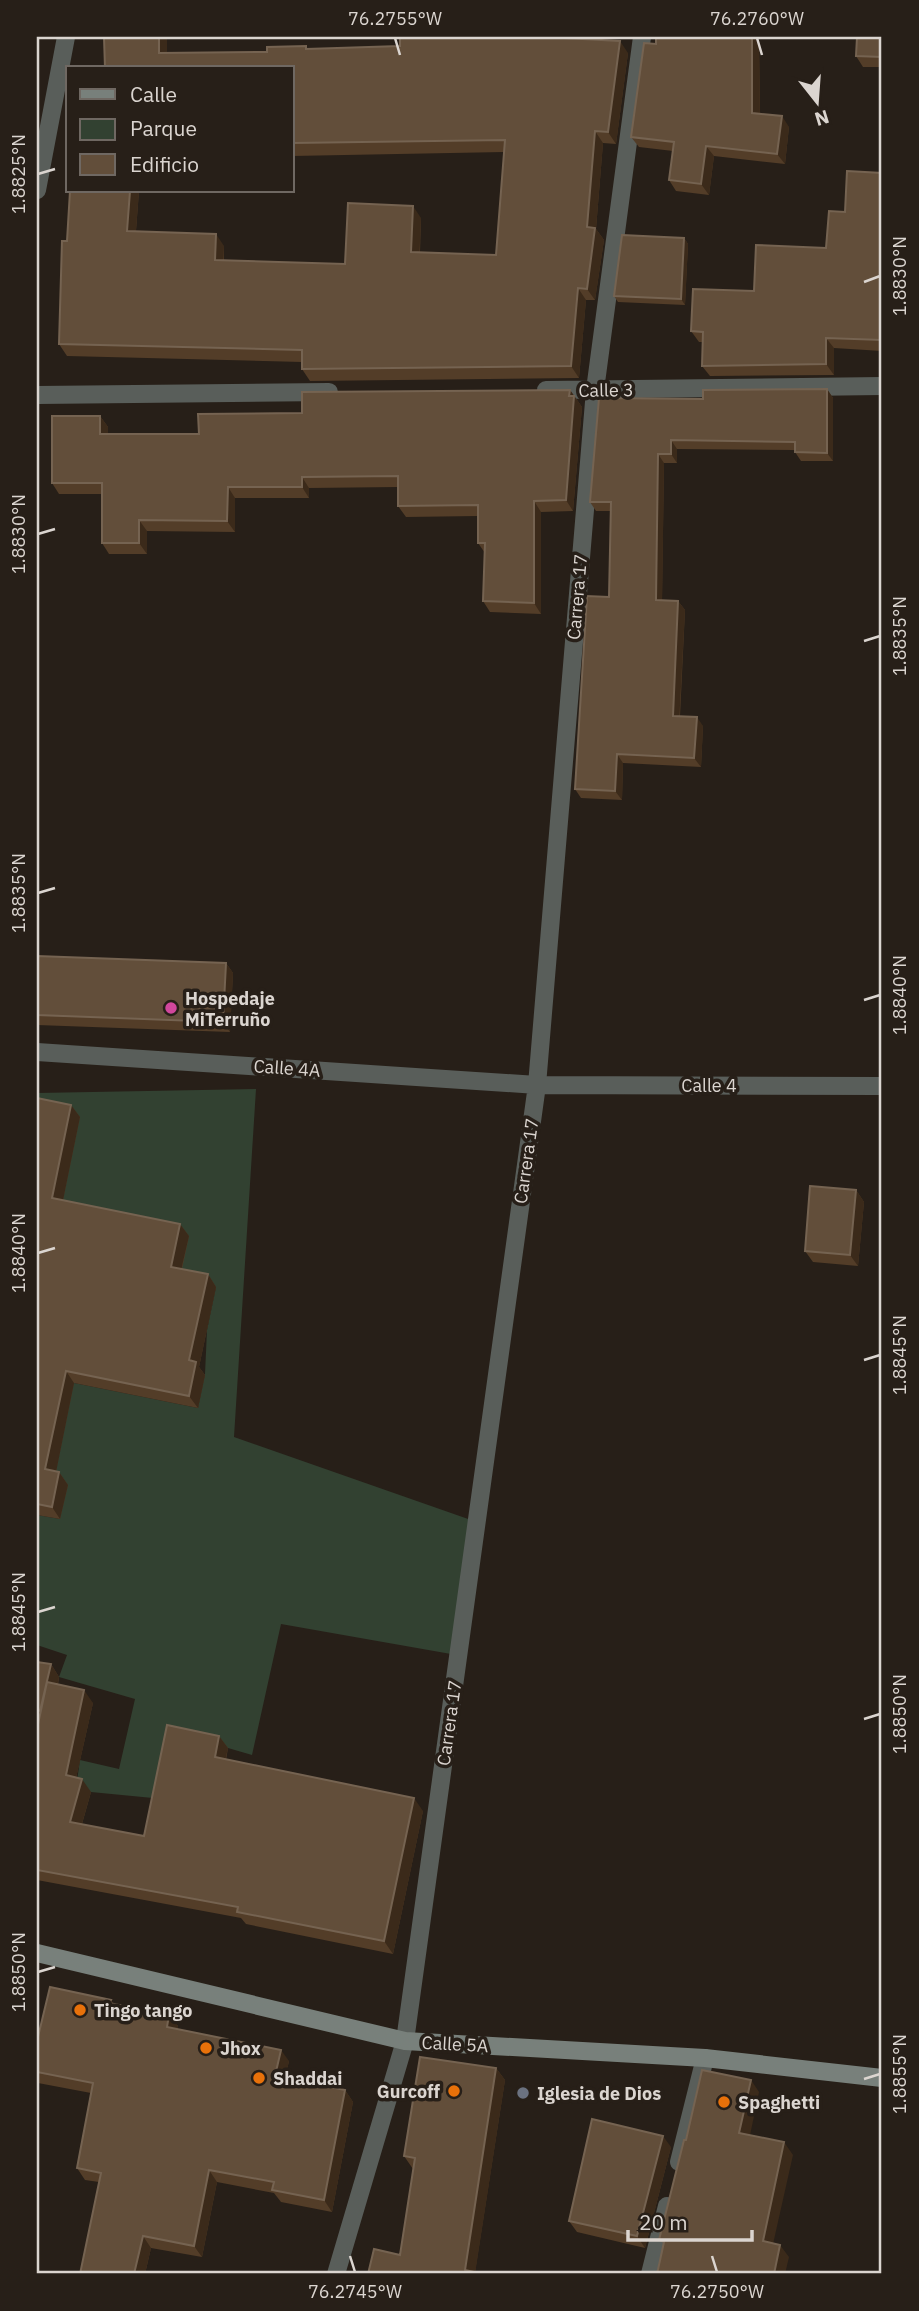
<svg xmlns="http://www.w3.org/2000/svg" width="919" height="2311" font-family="'IBM Plex Sans',sans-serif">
<rect width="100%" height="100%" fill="#271f18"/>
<path fill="#324131" d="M256,1089l-22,348 237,83 -20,134 -170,-30 -29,131 -24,-7 -65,51 -72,-7 -15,-4 4,-28 39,9 16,-70 -76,-22 8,-22 -30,-10v-130l23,4 -23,-40 37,-96 124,25 7,-34 2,-44 9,-43 -37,-8 9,-43 -127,-26 -24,-102v-15z"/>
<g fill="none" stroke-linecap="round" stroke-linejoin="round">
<path stroke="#595e5a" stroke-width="18" d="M37,190l29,-153
M546,390l336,-4
M37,395l292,-3
M37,1052l500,33 345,1
M679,2162l26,-104
M336,2274l69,-233 132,-956 58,-695 47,-353
M650,2274l17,-68"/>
<path stroke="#78807b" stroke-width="18" d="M37,1953l368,88 300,17 177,20"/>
</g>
<path fill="#533d28" d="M882,37v30h-19l-7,-11z
M759,40l1,74 29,13 -4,37 -71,-8 -5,39 -33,-4 -7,-11 4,-29 -34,-4 -8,-10z
M308,49l320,4 -12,91 -13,-1 -7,86 8,11 -9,60h-9l-7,78 -269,3 -8,-12v-7l-235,-6 -8,-12 8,-103 72,-50 -3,40 88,15v14l121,4 76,-46 -1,34 76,3 8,-103 -212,4v-88h-187l62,-15 100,-1z
M882,173v178l-48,-3v27l-124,1 -8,-10 1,-24h-4l-8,-11 63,-40 72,-43 19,-36z
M684,238l4,6 -3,61 -67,-3 -4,-6z
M827,389l6,9v63h-32l-6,-9v-2l-118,-1v14h-13l-2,137 16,1 7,9 -5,106 23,10 -2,41 -78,-4 -1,37 -41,-2 -6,-9 34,-192 2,-86h-15l-6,-9 113,-103z
M570,390l12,17 -9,104 -32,1v102l-51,-2 -7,-11 2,-48 -7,-10v-27l-72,1 -8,-11v-19l-89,1v10h-74v34l-88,-1v23h-38l-7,-11v-49h-43l-7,-11 48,-67 8,11v7h91l103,-21z
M37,956l189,7 7,10 -3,59 -193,-7z
M37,1098l34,7 9,12 -17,83 117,24 9,12 -7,33 26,5 8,13 -17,80 6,8 -7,33 -124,-25 -18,88 3,1 9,13 -8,34 -23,-4z
M856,1190l8,12 -6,64 -45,-4 -8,-11z
M37,1662l14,2 8,13 -1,8 35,18 -17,75 15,14 -9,32 62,12 75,-100 9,12 -2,12 197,51 -30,143 -147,-30 -5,-6 -204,-38v-150l2,-9h-2z
M111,2000l2,4 56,11 9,11 -1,3 112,32 -4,17 60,12 8,12 -21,110 -51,-10 -7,-9 -57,-11 -15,75 -51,-9 -6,26h-65l19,-92 -14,-2 -8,-12 14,-75 -53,-10 -1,-2v-40z
M496,2068l9,12 -30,192 -75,-17 13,-86 -9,-13z
M671,2147l-26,101 -68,-16 -8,-11z"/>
<path fill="#3b2a1a" d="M159,37h8v28l-8,-12z
M752,37h5l2,3 1,83 -8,-10z
M620,41l8,12 -12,91 -8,-12z
M782,116l7,11 -4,37 -8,-10z
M595,131l8,12 -7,86 8,11 -9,60 -8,-11v-62z
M706,146l8,10 -5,39 -8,-11z
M130,191h9l-4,52 -8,-12z
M413,206l8,12 -2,46 -8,-12z
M216,234l8,12 -1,26 -8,-12z
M684,238l4,6 -3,61 -4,-6z
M578,288l8,12 -7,78 -8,-12z
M826,338l8,10v27l-8,-11z
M827,389l6,9v63l-6,-8z
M570,390l12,17 -9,104 -7,-11z
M100,416l8,11v18l-8,-11z
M671,440l6,9v14l-6,-9z
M658,454l6,9 -2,146 -6,-9z
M302,477l7,11v10l-7,-11z
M228,487l7,11v34l-8,-11z
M534,501l7,11v102l-7,-11z
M139,520l8,11v23l-8,-11z
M678,601l7,9 -6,114 -6,-8z
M697,717l6,9 -2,41 -7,-9z
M617,754l6,9 -1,37 -7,-9z
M226,963l7,10 -3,59 -7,-10z
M71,1105l9,12 -19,93 -9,-12z
M856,1190l8,12 -6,64 -8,-11z
M180,1224l9,12 -10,43 -8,-12z
M208,1274l8,13 -17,80 6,8 -7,33 -9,-12v-36z
M66,1371l8,12 -20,99 -9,-13z
M59,1472l9,13 -8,34 -8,-12z
M51,1664l8,13 -10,46 -9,-12z
M84,1690l9,13 -19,84 -8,-12z
M219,1736l9,12 -5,22 -8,-13z
M82,1779l9,13 -12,42 -9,-12z
M414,1798l9,13 -30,143 -9,-13z
M169,2015l9,11 -3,13 -8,-12z
M281,2050l8,11 -6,27 -8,-12z
M496,2068l9,12 -30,194 -10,-4z
M751,2080l8,12 -11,53 -9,-12z
M345,2090l8,12 -21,110 -8,-12z
M663,2136l8,11 -26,101 -8,-12z
M784,2142l9,13 -22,98 -8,-12z
M209,2170l8,12 -15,75 -8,-11z
M143,2236l8,12 -6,26h-11z
M780,2245l9,12 -4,17h-11z"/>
<path fill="#624e3a" stroke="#756351" stroke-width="2" d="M104,37h55v16l108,-1v-5l39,-1v3l94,-3v-9h144l76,4 -12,91 -13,-1 -8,96 8,1 -8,61 -9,-1 -7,78 -269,3v-19l-243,-6 3,-103h5l3,-50h60l-3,40 89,3 -1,26 130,4 3,-61 65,3 -2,46 85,3 9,-115 -213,3v-75h-187z
M656,37h96v76l30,3 -5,38 -71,-8 -5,38 -32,-4 5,-38 -43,-5 13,-94 12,1z
M857,37h25v20l-26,-1z
M847,171l35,2v167l-56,-2v26l-124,2 1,-34 -12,-1 2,-42 61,2 2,-46 70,3 3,-37 16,1z
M622,235l62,3 -3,61 -67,-3z
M827,389v64l-32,-1v-10l-124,-2v14h-13l-2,146 22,1 -5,115 24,1 -3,41 -77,-4 -2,37 -40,-2 12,-193 22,1 2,-95h-21l9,-104 104,1v-9z
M570,390l-1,6h5l-8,104 -32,1v102l-51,-2 2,-58h-7v-38l-80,1v-30l-96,1v10h-74l-1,34 -88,-1v23h-37v-60h-50v-67h48v18h99l-1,-20 104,-1v-21z
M37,956l189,7 -3,59 -186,-7z
M37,1098l34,7 -19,93 128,26 -9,43 37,7 -19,86 7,2 -7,34 -123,-25 -21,98 14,3 -7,35 -15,-3z
M810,1186l46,4 -6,65 -45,-4z
M37,1662l14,2 -11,47 -3,-1z
M47,1682l37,8 -18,85 16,4 -12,43 74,14 23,-111 52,11 -4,21 199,41 -30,143 -147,-29 1,-5 -201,-37v-141z
M50,1987l61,13 -2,3 60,12 -2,12 114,23 -6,26 70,14 -21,110 -52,-10 2,-8 -65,-12 -15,76 -51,-10 -9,38h-54l21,-101 -24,-5 16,-85 -56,-11v-31z
M420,2057l76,11 -31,202 18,4h-115l6,-25 26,6 15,-97 -11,-2z
M702,2070l49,10 -12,53 45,9 -21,99 17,4 -6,29h-117l7,-32 -5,-2 25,-100h2z
M592,2119l71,17 -26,100 -68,-15z"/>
<path fill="none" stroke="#dbd5d0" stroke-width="2.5" d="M395,38l5,17M757,38l5,17M38,174l17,-5M864,282l16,-6M38,534l17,-5M864,641l16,-5M38,893l17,-5M864,1000l16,-5M38,1253l17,-5M864,1360l16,-5M38,1612l17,-5M864,1719l16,-5M38,1972l17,-5M864,2079l16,-5M350,2256l5,16M712,2256l5,16"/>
<circle fill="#d1479c" stroke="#271f18" stroke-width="2.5" cx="171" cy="1008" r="7"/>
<g fill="#e8710a" stroke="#271f18" stroke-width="2.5">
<circle cx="80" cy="2010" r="7"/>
<circle cx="206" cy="2048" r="7"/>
<circle cx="259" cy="2078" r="7"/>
<circle cx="454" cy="2091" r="7"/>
<circle cx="724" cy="2102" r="7"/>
</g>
<circle fill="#6b7280" stroke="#271f18" stroke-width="2.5" cx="523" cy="2093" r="7"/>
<g text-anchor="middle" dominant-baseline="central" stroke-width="7" stroke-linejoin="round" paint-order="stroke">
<g font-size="18" fill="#dbd5d0" stroke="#271f18">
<text transform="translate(606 390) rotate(-1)">Calle 3</text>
<text transform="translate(577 597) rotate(-85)">Carrera 17</text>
<text transform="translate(287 1068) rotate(4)">Calle 4A</text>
<text x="709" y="1085">Calle 4</text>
<text transform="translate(526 1161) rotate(-82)">Carrera 17</text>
<text transform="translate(449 1723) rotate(-82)">Carrera 17</text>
<text transform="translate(455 2044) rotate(3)">Calle 5A</text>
</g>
<g font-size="18" font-weight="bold" fill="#dbd5d0" stroke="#271f18" text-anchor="start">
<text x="185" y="998">Hospedaje<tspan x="185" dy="21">MiTerruño</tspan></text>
<text x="94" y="2010">Tingo tango</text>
<text x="220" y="2048">Jhox</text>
<text x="273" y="2078">Shaddai</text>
<text x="440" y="2091" text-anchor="end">Gurcoff</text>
<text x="537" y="2093">Iglesia de Dios</text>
<text x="738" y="2102">Spaghetti</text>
</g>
</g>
<rect width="919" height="2311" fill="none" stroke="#271f18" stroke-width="77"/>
<rect x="66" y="66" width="228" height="126" fill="#271f18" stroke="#6f6862" stroke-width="2"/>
<rect x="80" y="89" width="35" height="10" fill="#78807b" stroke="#6f6862" stroke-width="2"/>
<text x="130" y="102" font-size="21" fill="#dbd5d0">Calle</text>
<rect x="80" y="119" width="35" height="21" fill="#324131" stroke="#6f6862" stroke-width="2"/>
<text x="130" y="136" font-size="21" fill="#dbd5d0">Parque</text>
<rect x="80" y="154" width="35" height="21" fill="#624e3a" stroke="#6f6862" stroke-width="2"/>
<text x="130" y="172" font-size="21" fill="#dbd5d0">Edificio</text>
<g transform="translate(817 102) rotate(163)" stroke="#271f18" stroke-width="5" paint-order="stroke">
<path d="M0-5L12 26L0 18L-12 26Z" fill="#dbd5d0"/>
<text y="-10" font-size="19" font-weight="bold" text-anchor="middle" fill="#dbd5d0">N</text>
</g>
<path d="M628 2230v10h124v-10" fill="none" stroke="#dbd5d0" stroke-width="3.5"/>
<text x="639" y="2230" font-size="21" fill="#dbd5d0" stroke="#271f18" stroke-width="5" paint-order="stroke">20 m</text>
<rect x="38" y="38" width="842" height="2234" fill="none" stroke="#dbd5d0" stroke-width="2.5"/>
<g font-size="18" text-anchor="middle" fill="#dbd5d0">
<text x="395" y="25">76.2755°W</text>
<text x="757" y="25">76.2760°W</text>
<text transform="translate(19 174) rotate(-90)" y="6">1.8825°N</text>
<text transform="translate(900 276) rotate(-90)" y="6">1.8830°N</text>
<text transform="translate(19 534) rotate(-90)" y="6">1.8830°N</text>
<text transform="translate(900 636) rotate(-90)" y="6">1.8835°N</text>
<text transform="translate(19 893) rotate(-90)" y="6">1.8835°N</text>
<text transform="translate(900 995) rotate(-90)" y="6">1.8840°N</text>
<text transform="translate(19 1253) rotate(-90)" y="6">1.8840°N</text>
<text transform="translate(900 1355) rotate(-90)" y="6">1.8845°N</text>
<text transform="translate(19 1612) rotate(-90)" y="6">1.8845°N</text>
<text transform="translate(900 1714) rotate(-90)" y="6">1.8850°N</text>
<text transform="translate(19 1972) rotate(-90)" y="6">1.8850°N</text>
<text transform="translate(900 2074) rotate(-90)" y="6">1.8855°N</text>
<text x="355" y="2298">76.2745°W</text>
<text x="717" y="2298">76.2750°W</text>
</g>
</svg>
